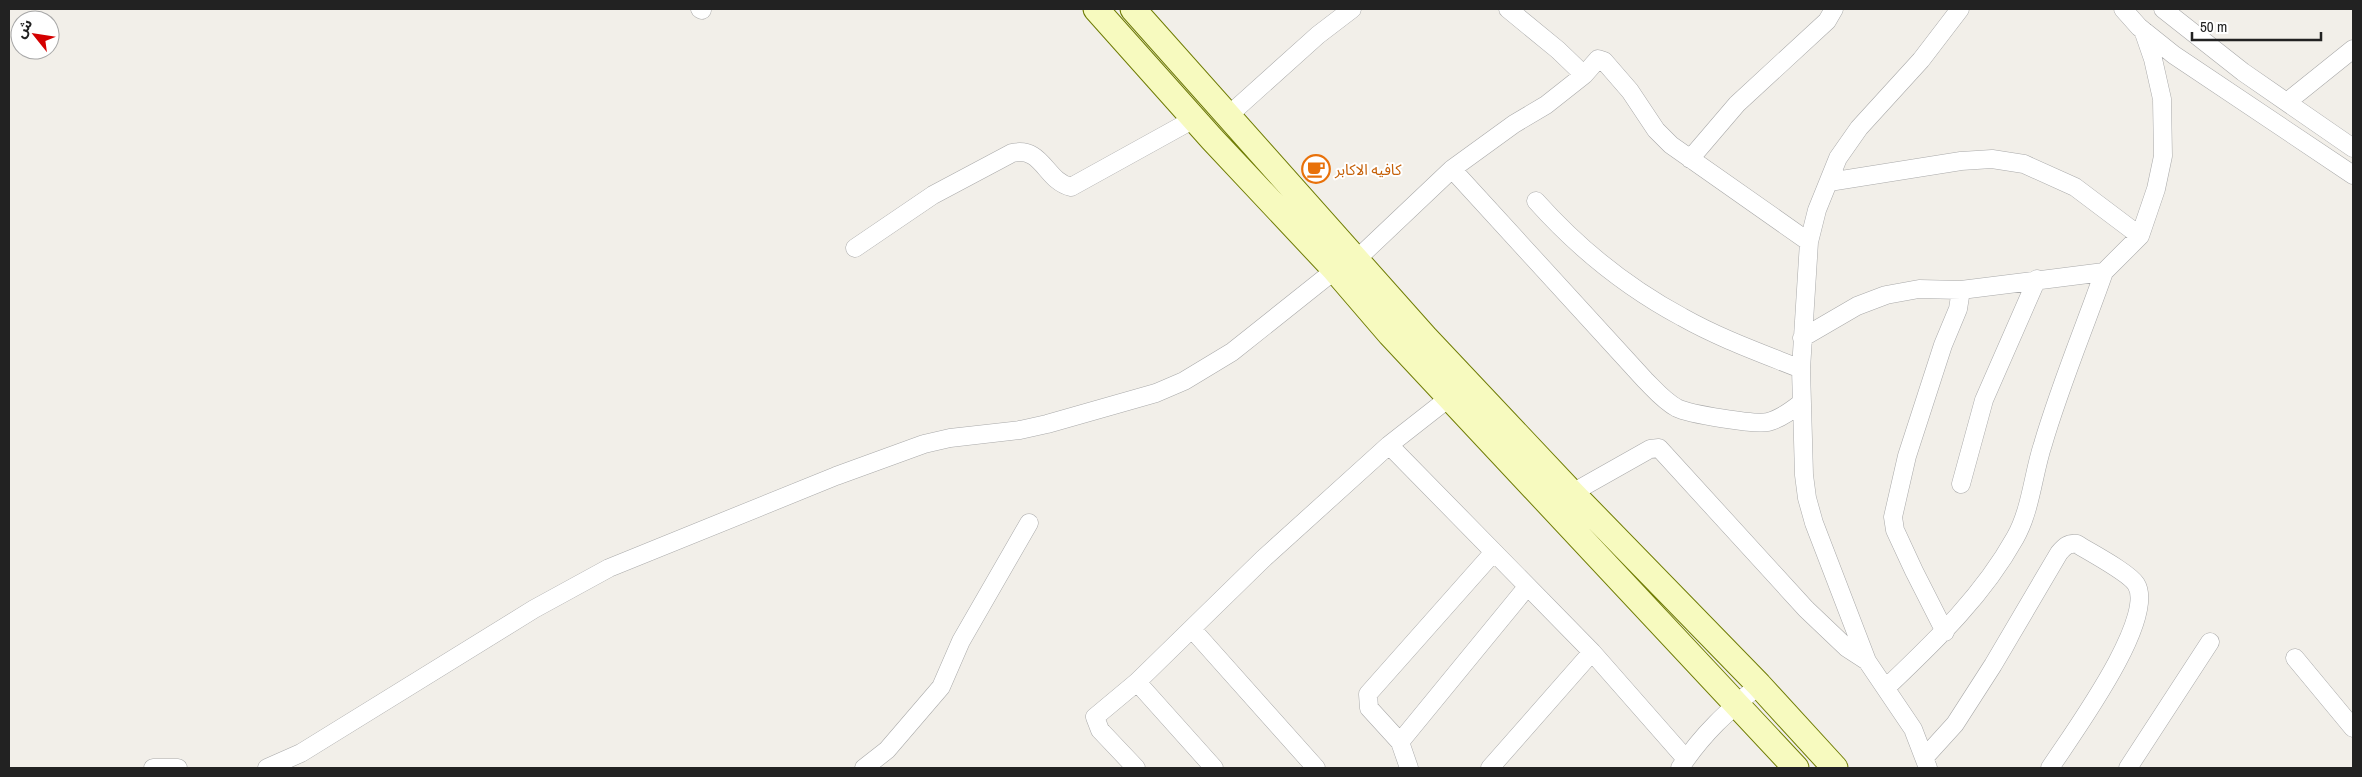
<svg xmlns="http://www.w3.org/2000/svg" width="2362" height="777" font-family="'Archivo Narrow','Noto Sans Arabic',sans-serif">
<rect width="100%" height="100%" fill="#f2efe9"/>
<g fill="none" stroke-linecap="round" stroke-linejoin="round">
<defs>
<path id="minor" d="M700,9l2,1
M2123,9l16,18 35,28 179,120
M2163,9l80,63 110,76
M1584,75l14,-16 6,2 26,30 26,39 15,15 138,97
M2287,102l66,-53
M1229,115l89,-80 34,-26
M1690,159l47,-55 90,-83 7,-12
M1452,169l193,211c10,10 19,21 32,28 12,6 78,17 91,14 12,-3 23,-11 33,-19
M1829,182l132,-21 31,-2 32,5 51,23 65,49
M1536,201c42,47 90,86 146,116 37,21 79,36 119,52
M855,248l78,-53 79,-42c31,-7 33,28 59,34l123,-68
M1802,338l55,-32 29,-11 33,-6 42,1 143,-18 36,-36 16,-47 7,-33 -1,-57 -9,-40 -10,-29
M1389,445l203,207 94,107
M1961,484l23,-84 53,-121
M1572,493l78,-44 9,-1 147,161 41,39 20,13
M1192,629l124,139
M1945,632l-31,-61 -19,-41 -2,-13 14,-61 36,-111 15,-36 3,-19
M2295,658l58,70
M1137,682l77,86
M1887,687c48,-46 95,-90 128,-149 16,-28 18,-64 28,-94 17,-58 41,-115 61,-172
M1400,742l127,-155
M1925,757l30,-33 38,-59 66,-112c6,-7 9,-10 18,-9 14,9 51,28 59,40 22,34 -66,153 -86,184
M153,768h25
M267,768l34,-15 233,-144 75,-41 227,-92 88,-32 26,-6 70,-8 27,-6 109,-31 28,-12 48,-29 103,-82 22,-11 95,-90 62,-45 32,-19 38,-30 -26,-25 -50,-41
M864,768l23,-18 54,-63 20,-46 68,-118
M1136,768l-36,-38 -5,-13 42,-35 126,-123 126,-114 60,-47
M1409,768l-9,-26 -31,-34 -1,-14 125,-141
M1490,768l102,-116
M1680,768c23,-35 47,-56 79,-83
M1928,768l-15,-39 -46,-68 -53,-138 -7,-25 -3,-23 -3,-106 8,-127 8,-32 21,-52 21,-30 62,-68 39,-51
M2128,768l82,-126"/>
<path id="secondary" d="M1096,9l116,130 123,131 55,64 406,434
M1133,9l292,328 147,156 187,192 76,83"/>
</defs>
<use href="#minor" stroke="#a9a9a9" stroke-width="19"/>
<use href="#secondary" stroke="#707d05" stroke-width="27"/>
<use href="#minor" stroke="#fff" stroke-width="18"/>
<use href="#secondary" stroke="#f7fabf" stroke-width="25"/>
</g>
<defs>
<symbol id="cafe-ring" viewBox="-11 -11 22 22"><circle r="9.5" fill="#fff" stroke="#e8710a" stroke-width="1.5"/><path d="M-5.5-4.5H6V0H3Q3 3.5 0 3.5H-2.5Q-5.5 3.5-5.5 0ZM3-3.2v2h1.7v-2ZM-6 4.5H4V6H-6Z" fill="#e8710a"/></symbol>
</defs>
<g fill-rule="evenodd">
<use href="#cafe-ring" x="1300" y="153" width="32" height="32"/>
</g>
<g text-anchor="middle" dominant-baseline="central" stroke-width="4" stroke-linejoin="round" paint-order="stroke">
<g font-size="15" fill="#c56008" stroke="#fff" text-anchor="start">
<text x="1335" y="169">كافيه الاكابر</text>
</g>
</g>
<rect width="2362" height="777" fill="none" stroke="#222222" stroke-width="20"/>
<g transform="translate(35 35) rotate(300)"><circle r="24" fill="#ffffff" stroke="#a7a7a7"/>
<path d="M0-4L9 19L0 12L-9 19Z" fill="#d40000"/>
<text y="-8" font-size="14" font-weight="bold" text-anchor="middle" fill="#222222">ش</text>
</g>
<path d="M2192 32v8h129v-8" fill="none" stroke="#222222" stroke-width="2.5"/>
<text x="2200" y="32" font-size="15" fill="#222222" stroke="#ffffff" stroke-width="4" paint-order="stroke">50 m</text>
</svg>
